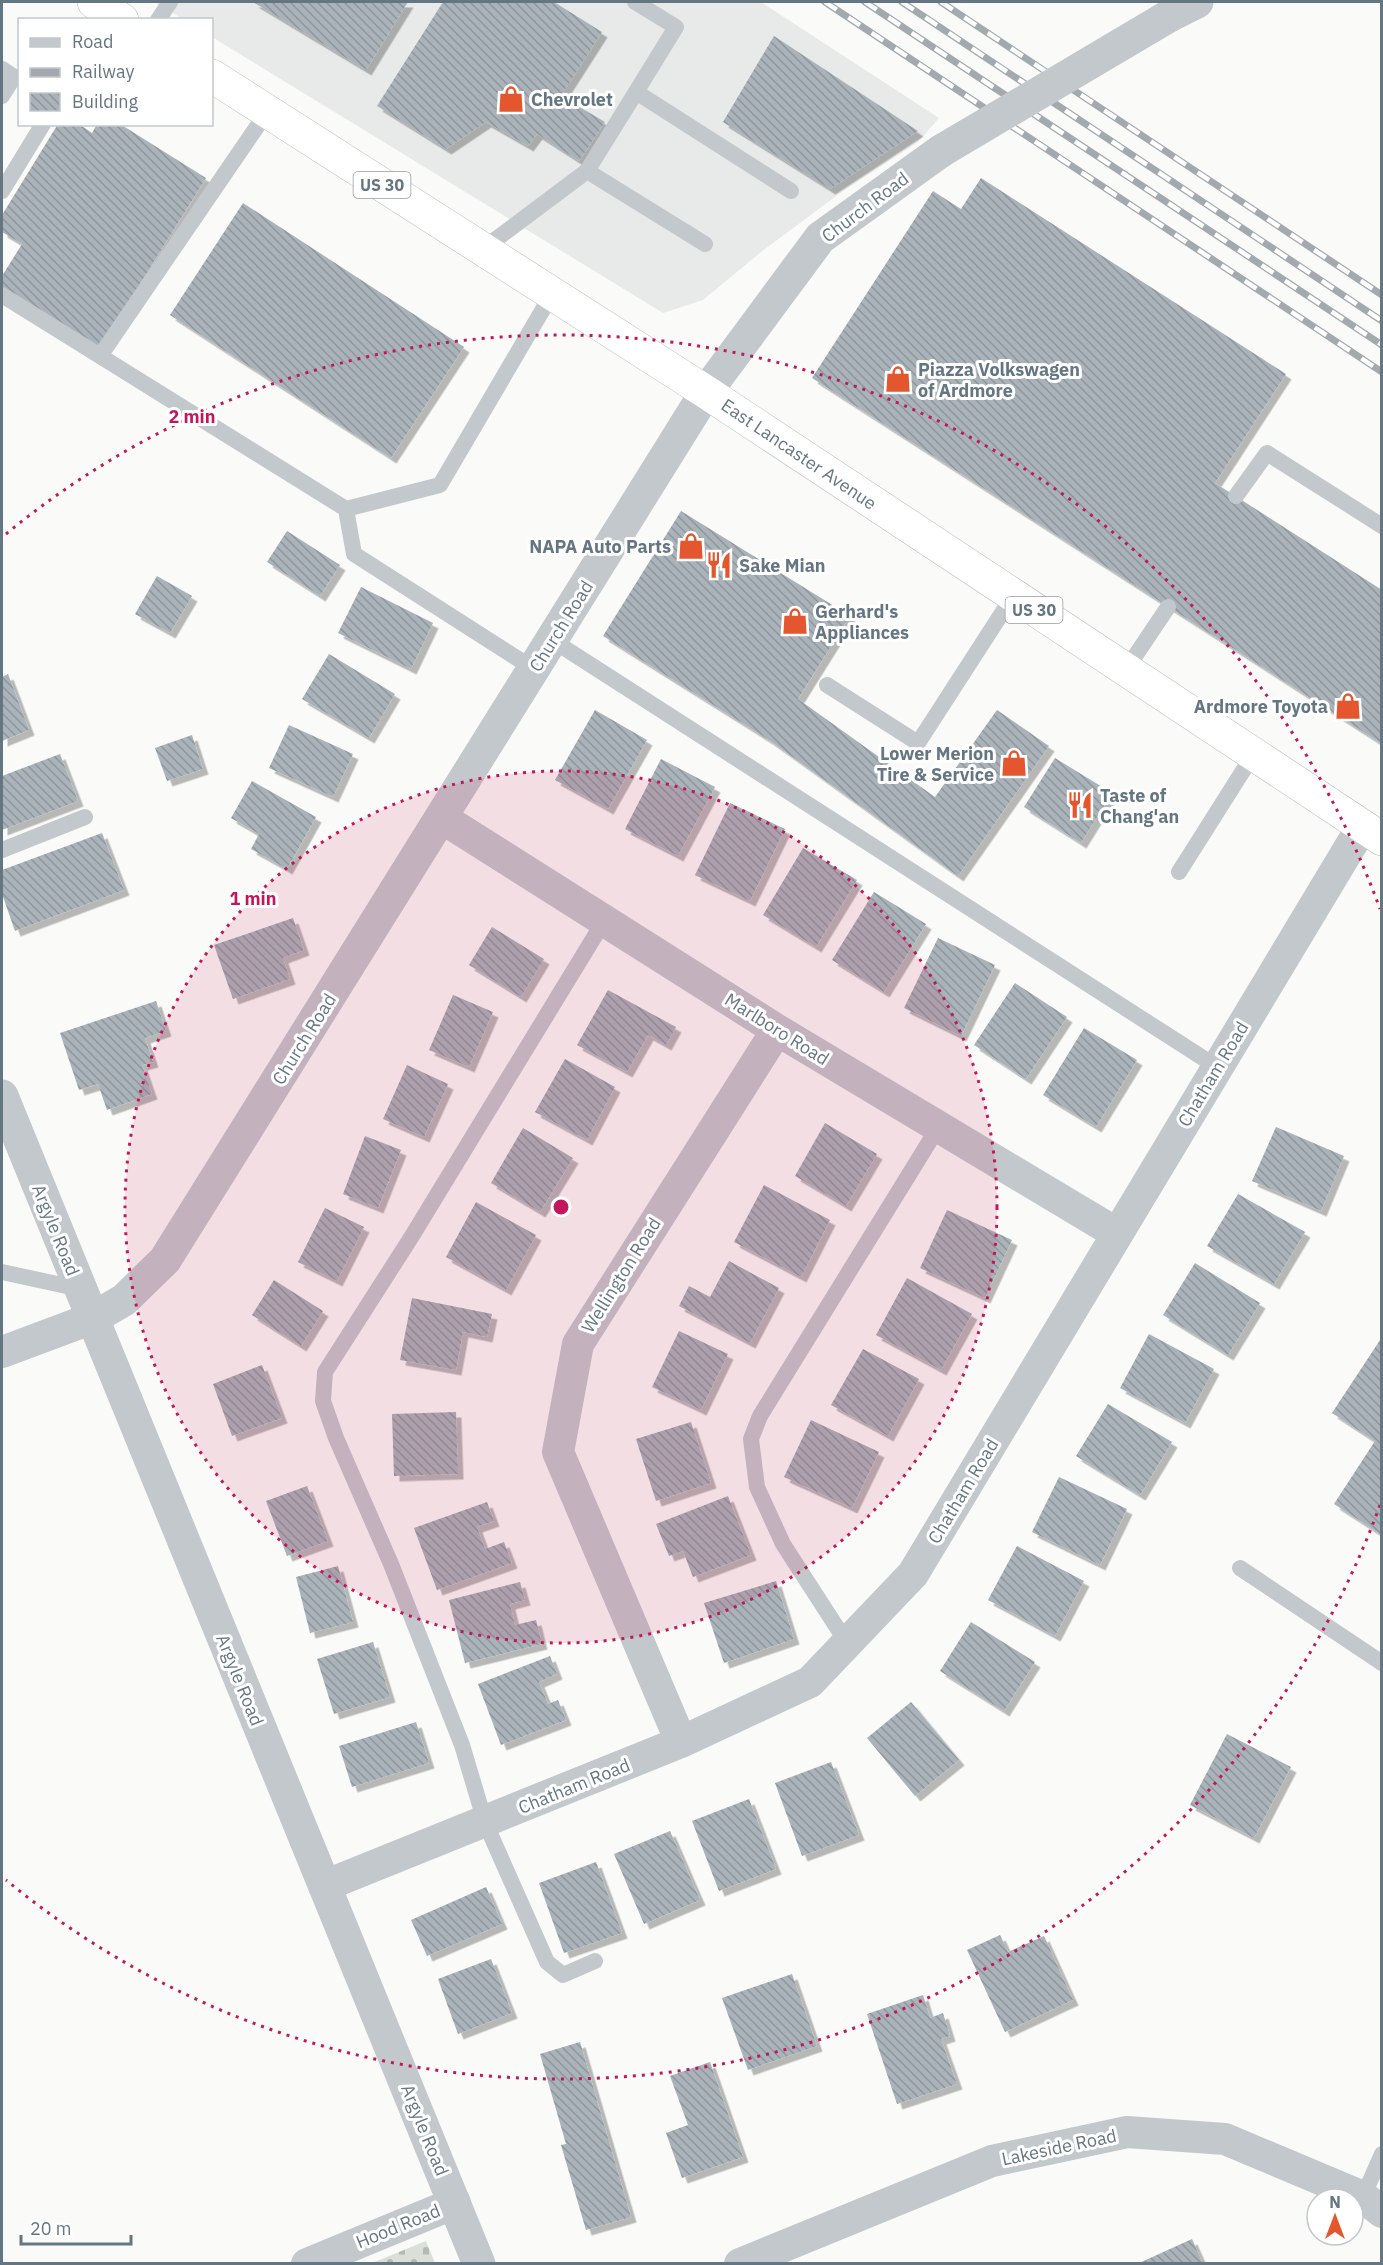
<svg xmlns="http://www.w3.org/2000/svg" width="1383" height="2265" font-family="'IBM Plex Sans',sans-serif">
<defs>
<pattern id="cemetery-stones" width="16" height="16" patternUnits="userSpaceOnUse" patternTransform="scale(1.5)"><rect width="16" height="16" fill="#dadfd7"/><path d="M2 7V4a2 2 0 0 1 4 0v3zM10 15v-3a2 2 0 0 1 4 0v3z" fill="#b4b9b4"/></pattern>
<pattern id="building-back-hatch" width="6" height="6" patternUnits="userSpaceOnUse" patternTransform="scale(1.5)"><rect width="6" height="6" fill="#aab3b9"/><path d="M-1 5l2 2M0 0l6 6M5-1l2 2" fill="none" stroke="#8e969c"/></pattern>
<filter id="shadow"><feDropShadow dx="5.5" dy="5.5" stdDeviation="0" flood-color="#0004"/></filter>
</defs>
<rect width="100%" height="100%" fill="#fafaf8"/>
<path fill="#e8e9e9" d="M154,2h607l178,116 -21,24 -75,49 -82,61 -58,48 -40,13 -451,-276v-17l-29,-1z"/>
<path fill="url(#cemetery-stones)" d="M426,2241l9,22h-63z"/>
<path fill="url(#building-back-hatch)" filter="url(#shadow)" d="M253,2h155l-42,68z
M443,2h111l48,30 -41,64 44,26 -26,39 -42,-27 -9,12 -42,-24 -40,27 -69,-43z
M774,36l144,95 -88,58 -107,-67z
M58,124h21l13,9 5,-9h23l86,54 -106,170 -98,-61v-11l20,-32 -20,-12v-17z
M981,178l305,196 -71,109 167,107v154l-570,-366 121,-187 28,18z
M243,203l221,144 -73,111 -221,-143z
M681,511l169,105 -52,83 137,98 62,-87 52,36 -91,130 -189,-136 -166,-104z
M287,531l53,34 -20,31 -53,-34z
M157,576l35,20 -22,37 -35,-19z
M361,587l72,36 -22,46 -73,-36z
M329,654l66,40 -26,44 -67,-39z
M8,674l21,56 -27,11v-64z
M595,710l52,30 -39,69 -53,-29z
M289,725l64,29 -20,43 -64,-29z
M192,735l11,34 -36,12 -12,-33z
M60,754l18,47 -76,29v-54z
M1055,758l57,35 -31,50 -57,-36z
M661,759l54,28 -37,69 -53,-27z
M252,781l64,36 -29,52 -36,-20 8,-15 -28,-16z
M730,803l55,26 -35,72 -55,-26z
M102,833l22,57 -109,41 -13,-37v-24z
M803,848l54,32 -41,67 -53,-32z
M874,892l52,32 -42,68 -52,-32z
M293,918l11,32 -21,8 7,21 -57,20 -19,-54z
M492,927l52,32 -23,38 -52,-32z
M938,938l57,27 -34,71 -57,-28z
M1015,983l52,34 -41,62 -52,-34z
M608,990l68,37 -10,18 -18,-10 -21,37 -50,-27z
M453,995l40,17 -24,55 -40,-17z
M156,1001l10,30 -21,7 8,24 -11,3 10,29 -45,16 -9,-26 -19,6 -19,-57z
M1084,1028l53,32 -41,67 -53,-32z
M565,1059l50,28 -28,53 -52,-28z
M407,1065l41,19 -24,53 -41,-18z
M825,1123l52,31 -31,52 -51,-30z
M1276,1127l68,29 -23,55 -69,-30z
M523,1128l50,30 -33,54 -49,-29z
M365,1136l36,14 -23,58 -35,-14z
M764,1185l66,35 -29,57 -67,-35z
M1238,1194l67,38 -31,52 -67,-38z
M476,1202l60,33 -30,55 -60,-33z
M325,1208l39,19 -27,54 -39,-19z
M947,1210l65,30 -27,58 -65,-30z
M729,1261l50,27 -29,55 -71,-37 10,-20 21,11z
M1195,1263l65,40 -32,52 -65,-40z
M907,1278l65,36 -31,56 -65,-35z
M274,1280l49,31 -22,35 -49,-31z
M412,1298l80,16 -5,23 -24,-5 -7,38 -56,-10z
M679,1331l49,23 -27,56 -49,-23z
M1149,1334l65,35 -29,54 -65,-35z
M1382,1337v198l-48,-31 41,-63 -43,-28z
M863,1349l56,30 -31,57 -57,-31z
M262,1365l20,53 -50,18 -19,-52z
M1108,1404l64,38 -32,53 -64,-39z
M456,1412l2,62 -64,2 -2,-62z
M811,1420l68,32 -27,56 -68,-31z
M691,1422l20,61 -55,18 -20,-62z
M1059,1477l68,32 -27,56 -68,-33z
M307,1486l21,55 -41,15 -21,-55z
M728,1496l23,59 -58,22 -10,-26 -14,5 -13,-32z
M487,1502l7,19 -17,6 8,22 19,-7 8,21 -75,27 -23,-62z
M1017,1546l67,35 -29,55 -67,-36z
M338,1566l15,56 -43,11 -14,-56z
M776,1581l18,58 -70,24 -20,-60z
M520,1582l5,18 -15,4 5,21 21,-5 6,24 -77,19 -16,-63z
M971,1622l64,40 -31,49 -64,-40z
M373,1642l17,55 -56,17 -17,-55z
M550,1656l7,18 -18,8 9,22 10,-4 8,20 -65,25 -23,-61z
M911,1702l48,58 -44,36 -48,-58z
M416,1722l13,41 -77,24 -13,-41z
M1227,1734l64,33 -37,71 -64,-33z
M831,1762l28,73 -57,21 -27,-73z
M749,1799l27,70 -57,22 -27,-70z
M670,1831l30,69 -56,24 -30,-70z
M596,1862l26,71 -58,20 -25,-70z
M486,1887l16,37 -75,32 -16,-36z
M1000,1935l8,17 36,-16 29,64 -68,32 -38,-82z
M491,1959l21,54 -54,21 -20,-55z
M792,1974l25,72 -69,24 -26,-72z
M923,1995l7,23 13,-5 7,23 -9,3 16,45 -60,20 -30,-90z
M580,2042l51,175 -45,13 -25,-85 5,-1 -26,-90z
M710,2062l33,95 -61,21 -16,-45 22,-8 -18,-49z
M1192,2239l11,25h-66z"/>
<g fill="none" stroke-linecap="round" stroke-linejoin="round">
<defs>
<path id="trunk" d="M94,2l28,18
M212,76l494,316 676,447"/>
</defs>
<use href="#trunk" stroke="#b4b9bd" stroke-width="34"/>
<path stroke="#c3c8cc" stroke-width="16" d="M635,2l41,25 -40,65
M158,20l12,-18
M2,69l12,8 -12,19
M587,171l49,-79 155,99
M2,191l41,-67
M483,249l104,-78 118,73
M2,295l344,214 94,-24 112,-191
M100,356l167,-244
M1236,496l31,-43 115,73
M346,509l8,45 180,115
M552,640l665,427
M1125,671l43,-64
M827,685l91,58 95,-147
M2,850l83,-33
M1179,872l74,-117
M2,1272l78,17
M1240,1568l142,95
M847,1643l-64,-99 -26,-57 -6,-48 9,-23 179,-290
M595,1961l-32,14 -16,-13 -62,-140 -23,-77 -71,-181 -55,-126 -13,-37 2,-29 87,-136 192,-315
M1363,2197l19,-43"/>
<path stroke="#c3c8cc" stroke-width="32" d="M442,818l335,212 339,203
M2,1352l91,-34
M681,1742l-123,-290 20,-108 199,-314
M324,1886l357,-144 129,-60 103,-108 449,-747
M307,2264l148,-61
M740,2264l252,-103 135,-29 98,7 138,58 19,15"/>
<path stroke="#c3c8cc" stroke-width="33" d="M1169,16l28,-14
M2,1096l477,1168
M93,1318l31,-18 41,-40 541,-868 114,-154 121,-87"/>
<use href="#trunk" stroke="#fff" stroke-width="33"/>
<defs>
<path id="rail" d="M825,2l557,370
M865,2l517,343
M902,2l480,319
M941,2l441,293"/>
</defs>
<use href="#rail" stroke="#a2aab0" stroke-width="7"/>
<use href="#rail" stroke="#fff" stroke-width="4.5" stroke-dasharray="14" stroke-linecap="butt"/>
<path stroke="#c3c8cc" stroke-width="33" d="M941,151l228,-135"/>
</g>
<circle cx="561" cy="1207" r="436" fill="#c2185b" fill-opacity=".12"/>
<g fill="none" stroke="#c2185b" stroke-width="3" stroke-dasharray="3 6">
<circle cx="561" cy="1207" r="436"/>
<path d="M1380 1505A872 872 0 0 1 6 1880M6 534A872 872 0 0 1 1380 909"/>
</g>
<defs>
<symbol id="shop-bare" viewBox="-9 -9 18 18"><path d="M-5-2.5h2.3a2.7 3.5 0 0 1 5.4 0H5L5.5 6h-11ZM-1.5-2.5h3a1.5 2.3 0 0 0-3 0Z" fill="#e4572e" stroke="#fff" stroke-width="2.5" paint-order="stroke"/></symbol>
<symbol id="restaurant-bare" viewBox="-9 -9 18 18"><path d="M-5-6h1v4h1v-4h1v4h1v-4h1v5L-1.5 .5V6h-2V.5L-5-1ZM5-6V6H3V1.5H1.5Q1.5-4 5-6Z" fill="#e4572e" stroke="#fff" stroke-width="2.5" paint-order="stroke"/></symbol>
</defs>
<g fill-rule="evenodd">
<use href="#shop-bare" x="492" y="80" width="38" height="38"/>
<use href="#shop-bare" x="879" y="360" width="38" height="38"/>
<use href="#shop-bare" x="672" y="527" width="38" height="38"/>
<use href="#restaurant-bare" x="700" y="546" width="38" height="38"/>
<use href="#shop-bare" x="776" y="602" width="38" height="38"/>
<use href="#shop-bare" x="1329" y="687" width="38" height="38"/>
<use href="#shop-bare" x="995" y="744" width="38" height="38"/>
<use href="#restaurant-bare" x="1061" y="786" width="38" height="38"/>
</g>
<g text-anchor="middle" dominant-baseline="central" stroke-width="6" stroke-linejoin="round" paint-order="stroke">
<g fill="#fff" stroke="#939fa8" stroke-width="1.5">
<rect x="353.5" y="172" width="57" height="26" rx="4.5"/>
<rect x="1005.5" y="597" width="57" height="26" rx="4.5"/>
</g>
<g font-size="16" font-weight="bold" fill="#657683">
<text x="382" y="185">US 30</text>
<text x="1034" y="610">US 30</text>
</g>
<g font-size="18" font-weight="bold" fill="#657683" stroke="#fff" text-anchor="start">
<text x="531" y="99">Chevrolet</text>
<text x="918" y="369">Piazza Volkswagen<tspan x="918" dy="21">of Ardmore</tspan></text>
<text x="671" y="546" text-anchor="end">NAPA Auto Parts</text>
<text x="739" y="565">Sake Mian</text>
<text x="815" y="611">Gerhard's<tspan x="815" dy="21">Appliances</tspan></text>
<text x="1328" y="706" text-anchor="end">Ardmore Toyota</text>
<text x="994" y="753" text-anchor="end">Lower Merion<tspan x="994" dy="21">Tire &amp; Service</tspan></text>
<text x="1100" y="795">Taste of<tspan x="1100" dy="21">Chang'an</tspan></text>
</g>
<g font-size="18" fill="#657683" stroke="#fff">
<text transform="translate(865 207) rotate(-37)">Church Road</text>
<text transform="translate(799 454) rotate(34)">East Lancaster Avenue</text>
<text transform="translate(561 626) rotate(-58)">Church Road</text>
<text transform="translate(777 1029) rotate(32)">Marlboro Road</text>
<text transform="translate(304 1039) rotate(-58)">Church Road</text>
<text transform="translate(1213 1074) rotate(-59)">Chatham Road</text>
<text transform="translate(56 1230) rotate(68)">Argyle Road</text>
<text transform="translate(621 1275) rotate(-58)">Wellington Road</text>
<text transform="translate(963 1491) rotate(-59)">Chatham Road</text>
<text transform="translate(240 1680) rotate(68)">Argyle Road</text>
<text transform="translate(574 1786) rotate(-22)">Chatham Road</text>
<text transform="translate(425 2130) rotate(68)">Argyle Road</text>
<text transform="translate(1059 2147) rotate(-12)">Lakeside Road</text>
<text transform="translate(398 2226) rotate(-22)">Hood Road</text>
</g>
</g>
<circle cx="561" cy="1207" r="9" fill="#c2185b" stroke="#fff" stroke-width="3"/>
<g font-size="18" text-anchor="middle" font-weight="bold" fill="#c2185b" stroke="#fff" stroke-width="6" stroke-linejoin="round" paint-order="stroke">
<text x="192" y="423">2 min</text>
<text x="253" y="905">1 min</text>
</g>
<rect width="1383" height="2265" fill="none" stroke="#657683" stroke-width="6"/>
<rect x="18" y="18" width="195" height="108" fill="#ffffff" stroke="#c1c8cd" stroke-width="1.5"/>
<rect x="30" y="38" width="30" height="9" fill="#c3c8cc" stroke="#c1c8cd" stroke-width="1.5"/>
<text x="72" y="48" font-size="18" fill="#657683">Road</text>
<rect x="30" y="68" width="30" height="9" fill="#a2aab0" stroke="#c1c8cd" stroke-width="1.5"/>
<text x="72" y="78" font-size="18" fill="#657683">Railway</text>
<rect x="30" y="93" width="30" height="18" fill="url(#building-back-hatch)" stroke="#c1c8cd" stroke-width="1.5"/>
<text x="72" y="108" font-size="18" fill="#657683">Building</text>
<g transform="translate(1335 2217)"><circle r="28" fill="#ffffff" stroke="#c1c8cd" stroke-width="1.5"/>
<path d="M0-4.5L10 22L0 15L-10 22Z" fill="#e4572e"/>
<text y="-9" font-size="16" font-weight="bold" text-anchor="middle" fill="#657683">N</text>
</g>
<path d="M21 2235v9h110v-9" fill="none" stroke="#657683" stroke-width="3"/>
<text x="30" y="2235" font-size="18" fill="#657683" stroke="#ffffff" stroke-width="4.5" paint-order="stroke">20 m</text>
</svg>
